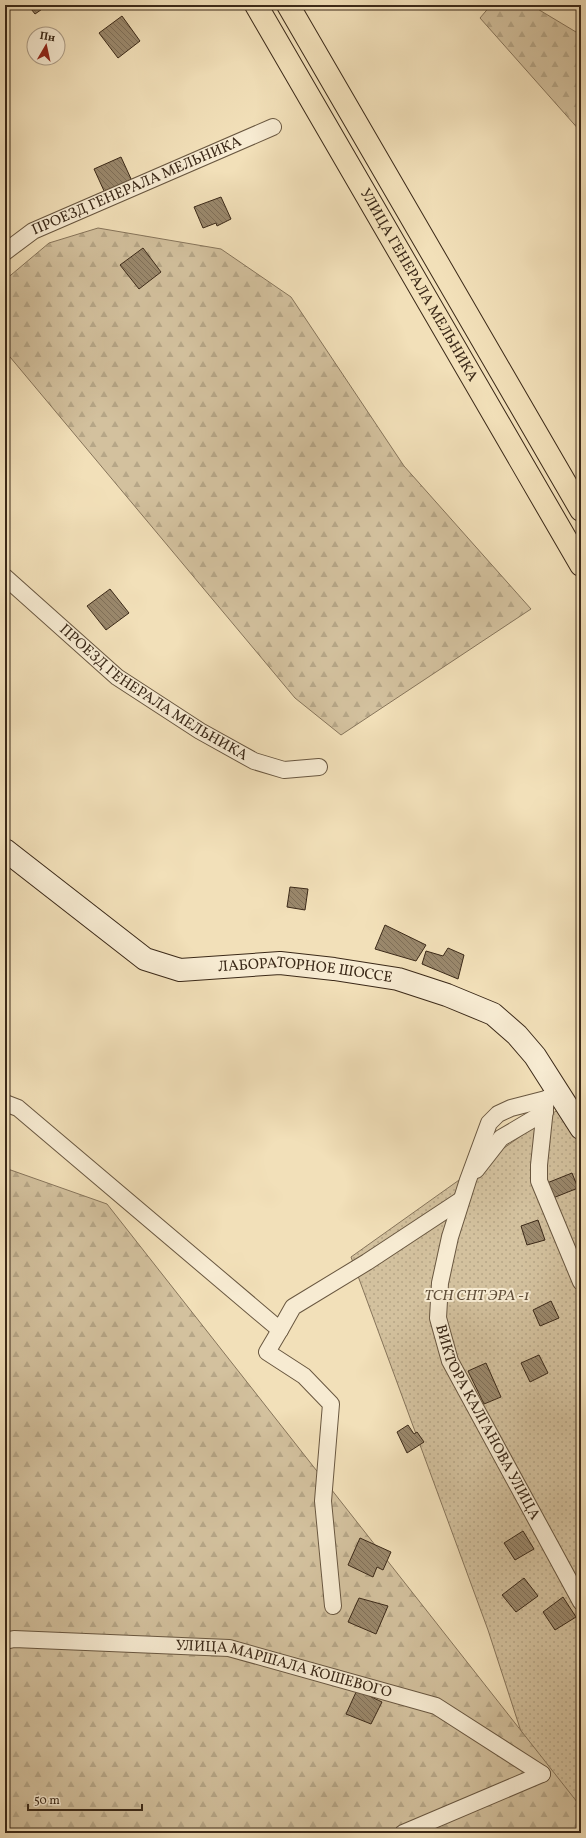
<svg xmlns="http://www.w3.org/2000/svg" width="586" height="1838" font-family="Vollkorn,serif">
<defs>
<pattern id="green-dots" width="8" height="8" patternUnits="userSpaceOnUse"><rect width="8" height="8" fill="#d3c19e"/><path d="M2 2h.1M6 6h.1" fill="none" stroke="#b6a687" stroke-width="1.8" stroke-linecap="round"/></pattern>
<pattern id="forest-firs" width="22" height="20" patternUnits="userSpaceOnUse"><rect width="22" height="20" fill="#d3c19e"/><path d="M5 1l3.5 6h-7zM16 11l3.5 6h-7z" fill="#b6a687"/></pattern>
<pattern id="building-back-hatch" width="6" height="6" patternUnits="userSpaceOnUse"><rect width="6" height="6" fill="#9a886c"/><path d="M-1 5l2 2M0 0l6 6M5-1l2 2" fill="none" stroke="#7f6f58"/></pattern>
</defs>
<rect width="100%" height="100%" fill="#f2e0b9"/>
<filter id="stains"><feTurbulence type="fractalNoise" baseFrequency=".005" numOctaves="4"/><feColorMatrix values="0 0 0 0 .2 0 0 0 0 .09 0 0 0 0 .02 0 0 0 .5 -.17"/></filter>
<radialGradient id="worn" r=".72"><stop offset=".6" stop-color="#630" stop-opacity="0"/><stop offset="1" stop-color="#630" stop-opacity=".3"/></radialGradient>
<path fill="url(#green-dots)" stroke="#87755b" d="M563,1106l18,23v704h-27l-66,-203 -137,-373z"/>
<path fill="url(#forest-firs)" stroke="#87755b" d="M491,5h40l50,30v97l-101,-114z
M98,228l123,21 70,48 113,169 127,143 -190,126 -46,-37 -290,-347v-71l44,-37z
M5,1168l102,36 474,603v26h-576z"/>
<path fill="url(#building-back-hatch)" stroke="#3b2918" d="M28,5h20l-13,9z
M122,16l18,25 -22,17 -19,-25z
M121,157l11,24 -27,12 -11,-24z
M221,197l10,22 -14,7 -1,-3 -13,5 -9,-21z
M143,248l18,24 -22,17 -19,-24z
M110,589l19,24 -23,17 -19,-24z
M290,887l18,2 -3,21 -18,-3z
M385,925l41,20 -10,16 -41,-12z
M448,948l16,7 -6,24 -36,-15 4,-13 17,5z
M572,1173l6,15 -25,10 -6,-15z
M538,1220l7,20 -18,5 -6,-19z
M551,1301l8,17 -19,8 -7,-16z
M539,1355l9,18 -18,9 -9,-19z
M486,1363l15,34 -17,7 -16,-33z
M408,1425l6,9 3,-2 7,10 -17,11 -10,-21z
M523,1531l11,18 -19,11 -11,-17z
M360,1538l31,14 -8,18 -6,-3 -4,10 -25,-12z
M524,1578l14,18 -22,16 -14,-17z
M563,1597l13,20 -21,13 -12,-18z
M359,1598l29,8 -12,28 -28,-12z
M357,1690l25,12 -11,22 -25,-10z"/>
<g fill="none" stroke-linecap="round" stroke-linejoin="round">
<defs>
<g id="street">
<path id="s1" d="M5,252l28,-21 240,-104"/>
<path id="s2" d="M5,577l112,100 83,54 54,30 30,9 35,-3"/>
<path id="s3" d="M558,1093l-12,6 -35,9 -13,6 -9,9 -21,57 -18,57 -10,46 -2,35 12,43 131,241"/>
<path d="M546,1099l-7,66v16l42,101"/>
<path d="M5,1103l13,5 262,222 13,-23 74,-45 94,-62"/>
<path d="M476,1170l25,-32 44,-26"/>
<path d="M280,1330l-13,22 37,24 27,28 -8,97 10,105"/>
<path id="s4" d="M5,1641l9,-2 215,9 207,58 106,68"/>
<path d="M403,1833l139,-59"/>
</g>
<g id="secondary">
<path id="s5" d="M5,850l140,109 35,11 100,-7 54,6 64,10 49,16 46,19 24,21 18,21 46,72"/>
</g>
<g id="primary">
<path id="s6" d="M256,5l325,560"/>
<path d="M288,5l293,505"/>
</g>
</defs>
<use href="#street" stroke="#695740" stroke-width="18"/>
<use href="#secondary" stroke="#3b2918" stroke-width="24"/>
<use href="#primary" stroke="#3b2918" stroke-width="24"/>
<use href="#street" stroke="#f7ebd2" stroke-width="16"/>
<use href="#secondary" stroke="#f7ebd2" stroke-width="22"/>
<use href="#primary" stroke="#f2e0b9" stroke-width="22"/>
</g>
<g text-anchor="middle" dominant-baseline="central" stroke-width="4" stroke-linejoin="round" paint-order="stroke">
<g font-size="15" fill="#3b2918" stroke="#f7ebd2">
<text stroke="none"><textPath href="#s1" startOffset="148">ПРОЕЗД ГЕНЕРАЛА МЕЛЬНИКА</textPath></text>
<text stroke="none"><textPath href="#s6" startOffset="324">УЛИЦА ГЕНЕРАЛА МЕЛЬНИКА</textPath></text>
<text stroke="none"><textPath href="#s2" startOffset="189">ПРОЕЗД ГЕНЕРАЛА МЕЛЬНИКА</textPath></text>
<text stroke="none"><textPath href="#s5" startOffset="340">ЛАБОРАТОРНОЕ ШОССЕ</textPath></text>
<text stroke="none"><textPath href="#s3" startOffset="395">ВИКТОРА КАЛГАНОВА УЛИЦА</textPath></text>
<text stroke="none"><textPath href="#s4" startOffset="282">УЛИЦА МАРШАЛА КОШЕВОГО</textPath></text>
</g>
<g font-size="15" font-style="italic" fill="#614f3a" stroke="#f7ebd2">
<text x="477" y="1296">ТСН СНТ ЭРА -1</text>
</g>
</g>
<rect width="586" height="1838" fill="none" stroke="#f2e0b9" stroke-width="20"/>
<rect x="6" y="6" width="574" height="1826" fill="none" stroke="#3b2918" stroke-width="2"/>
<rect x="10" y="10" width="566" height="1818" fill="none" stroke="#3b2918"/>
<g transform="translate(46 46) rotate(9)"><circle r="19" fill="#f7ebd2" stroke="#ac9d88"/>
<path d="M0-3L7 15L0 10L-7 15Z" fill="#8f2418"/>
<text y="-6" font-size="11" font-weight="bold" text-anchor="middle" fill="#3b2918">Пн</text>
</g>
<path d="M28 1804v6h114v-6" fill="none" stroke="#3b2918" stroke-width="2"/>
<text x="34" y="1804" font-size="12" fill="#3b2918" stroke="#f7ebd2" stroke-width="3" paint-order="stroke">50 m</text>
<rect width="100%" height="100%" filter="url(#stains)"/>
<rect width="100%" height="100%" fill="url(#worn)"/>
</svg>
